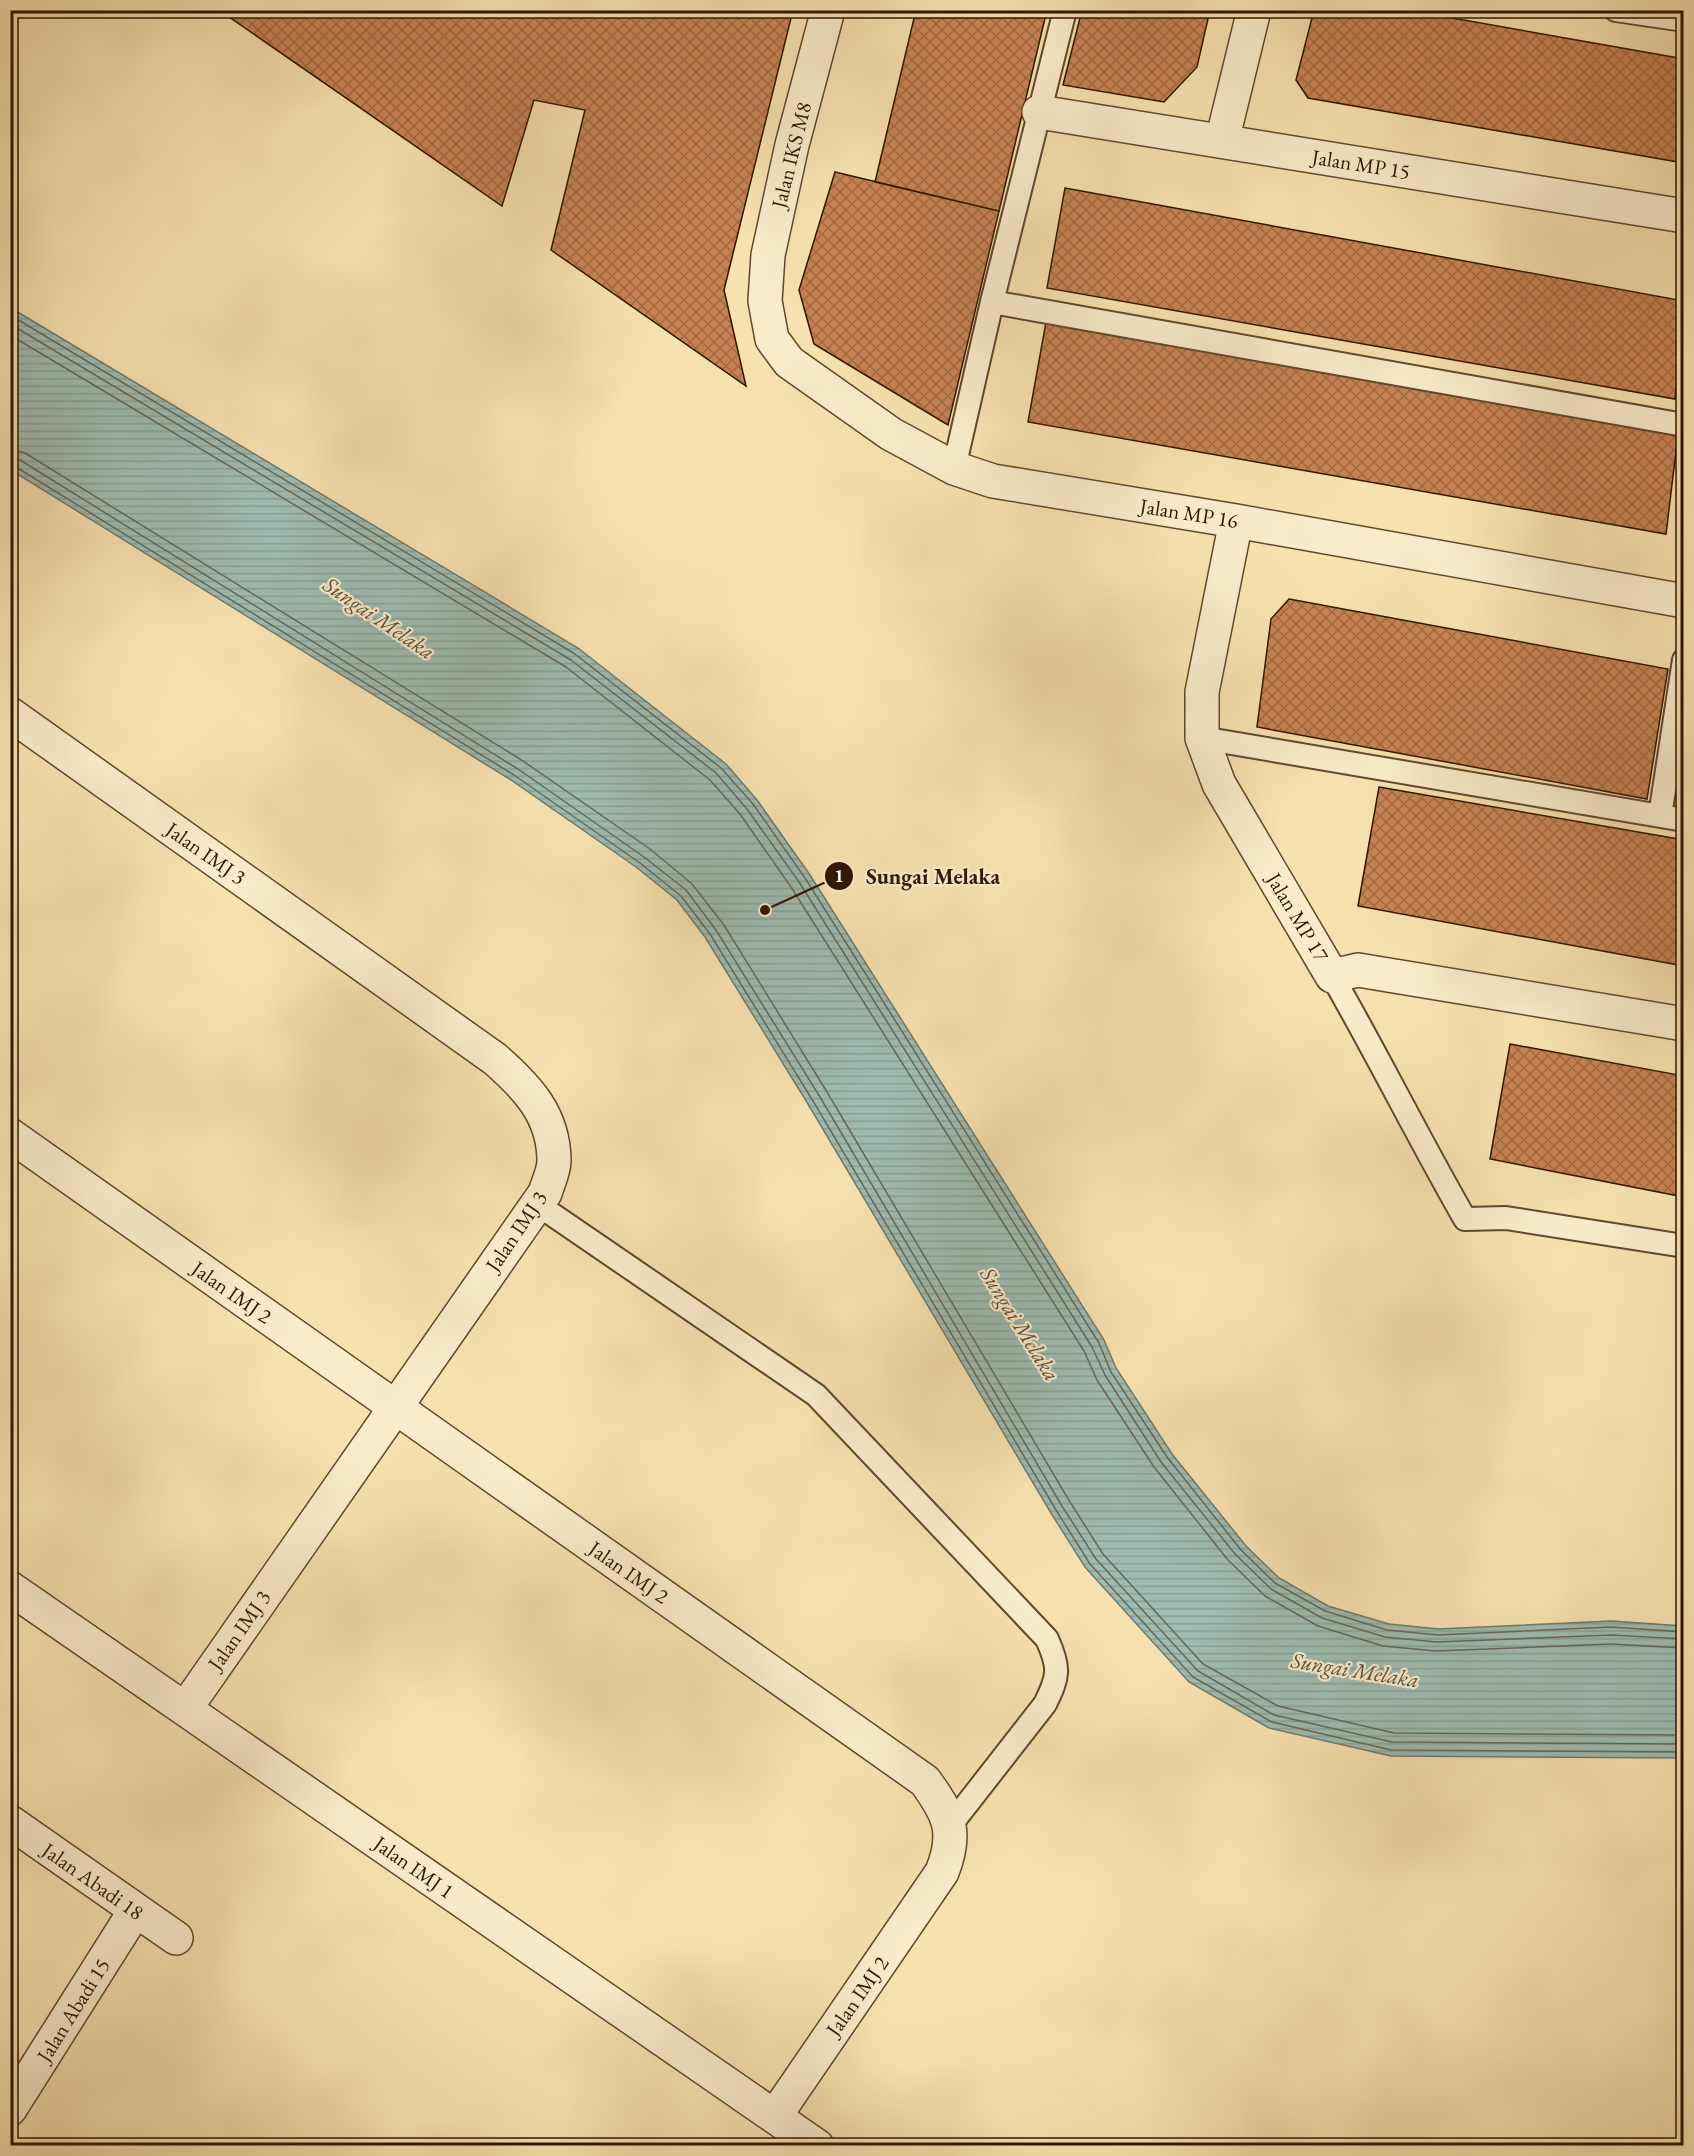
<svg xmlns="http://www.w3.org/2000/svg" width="1694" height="2156" font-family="'EB Garamond',serif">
<defs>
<pattern id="water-rules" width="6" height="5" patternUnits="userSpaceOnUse" patternTransform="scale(1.5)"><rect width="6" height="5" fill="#9ebcb2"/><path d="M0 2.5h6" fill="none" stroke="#88a197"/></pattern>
<pattern id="building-cross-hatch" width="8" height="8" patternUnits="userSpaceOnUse" patternTransform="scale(1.5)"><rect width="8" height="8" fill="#c78253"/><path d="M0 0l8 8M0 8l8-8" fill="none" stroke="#a26942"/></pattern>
</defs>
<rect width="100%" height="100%" fill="#f7e2af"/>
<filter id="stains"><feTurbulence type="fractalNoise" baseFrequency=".00333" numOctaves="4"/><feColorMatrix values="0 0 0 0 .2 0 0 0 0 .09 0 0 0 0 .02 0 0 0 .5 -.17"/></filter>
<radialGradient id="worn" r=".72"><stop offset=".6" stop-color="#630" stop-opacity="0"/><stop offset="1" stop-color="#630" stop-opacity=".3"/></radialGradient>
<path fill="url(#water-rules)" stroke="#71796b" stroke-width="1.5" d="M11,308l567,340 148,116 31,36 53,75 294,465 12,28 56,86 74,92 33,32 49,28 61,18 49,5 173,-8 72,5v132l-292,-2 -122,-28 -80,-46 -104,-115 -34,-54 -243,-409 -103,-167 -28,-37 -41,-33 -125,-87 -500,-310z"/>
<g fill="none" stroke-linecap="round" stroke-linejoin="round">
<path stroke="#666859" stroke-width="1.5" d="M10,315l565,339 146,114 32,36 52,74 294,465 12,29 56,85 74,93 34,33 50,28 62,19 51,5 173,-8 73,5
M10,324l561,336 145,113 31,36 52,73 293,465 13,28 56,87 74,92 36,35 51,29 63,19 51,5 175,-7 73,4
M10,335l556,332 144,113 30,34 51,73 293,464 13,29 57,87 74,93 37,36 53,30 65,20 53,5 175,-7 73,4
M10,449l15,4 498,308 127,88 42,35 32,41 103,167 243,410 33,52 100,110 75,42 116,27 290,2
M10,458l10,2 498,309 126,88 42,33 30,40 104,167 242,409 34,53 102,112 76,44 118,27 292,2
M10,466l6,1 498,308 126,88 41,33 29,38 103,167 243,409 34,54 103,113 79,45 119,28 293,2"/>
<path stroke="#71796b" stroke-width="10" d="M1679,2146l5,-8"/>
</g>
<path fill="url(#building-cross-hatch)" stroke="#2e1500" stroke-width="1.5" d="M219,10h574l-69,280 22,96 -195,-136 34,-140 -51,-10 -32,106z
M916,10h131l-48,201 -124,-29z
M1082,10h128l-13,57 -33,35 -101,-17z
M1314,10h93l277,49v104l-376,-65 -12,-18z
M835,172l164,39 -51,214 -134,-81 -15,-54z
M1065,188l619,113 -9,98 -628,-111z
M1046,322l632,113 -12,99 -638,-112z
M1289,599l379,70 -21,130 -390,-72 14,-108z
M1684,767v41l-7,-1z
M1379,787l305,53v126l-326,-60z
M1510,1044l174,32v121l-194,-38z"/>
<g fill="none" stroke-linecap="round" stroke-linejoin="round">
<defs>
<path id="service" d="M1616,10l68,10
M992,302l692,123
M954,468l38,-166 73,-292
M1202,738l482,82
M1660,816l24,-156
M1332,976c46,80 87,163 133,243l41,-1 178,28
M537,1204l279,191 231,244c13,29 12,37 -2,65l-96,123"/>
<path id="minor" d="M828,10l-36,135 -24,110 -3,46 7,38 17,23 102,72 63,34 39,13 243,40 448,80
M1039,112l645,104
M1222,141l32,-131
M1236,521l-34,171v46l17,46 113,192 26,-6 326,54
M10,714l485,345c32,28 59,56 59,102 0,10 -6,22 -9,32l-360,516
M10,1135l915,646c24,33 33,51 17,91l-167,244
M10,1588l807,558
M10,1822l166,116
M10,2109l125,-198"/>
</defs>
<use href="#service" stroke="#60482c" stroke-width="26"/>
<use href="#minor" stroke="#60482c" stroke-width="36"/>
<use href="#service" stroke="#faeccb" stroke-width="22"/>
<use href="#minor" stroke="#faeccb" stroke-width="33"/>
</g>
<g text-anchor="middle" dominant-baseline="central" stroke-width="4.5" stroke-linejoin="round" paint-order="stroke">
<g font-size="21" fill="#2e1500" stroke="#faeccb">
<text transform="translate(791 155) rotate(-76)">Jalan IKS M8</text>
<text transform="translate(1361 164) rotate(9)">Jalan MP 15</text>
<text transform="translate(1189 513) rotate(9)">Jalan MP 16</text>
<text transform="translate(206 853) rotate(35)">Jalan IMJ 3</text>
<text transform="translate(1298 917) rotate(59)">Jalan MP 17</text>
<text transform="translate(516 1231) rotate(-56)">Jalan IMJ 3</text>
<text transform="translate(232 1292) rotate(35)">Jalan IMJ 2</text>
<text transform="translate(629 1572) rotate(35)">Jalan IMJ 2</text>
<text transform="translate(239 1630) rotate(-55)">Jalan IMJ 3</text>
<text transform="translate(414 1867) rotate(35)">Jalan IMJ 1</text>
<text transform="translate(93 1881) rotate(35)">Jalan Abadi 18</text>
<text transform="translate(857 1996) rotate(-55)">Jalan IMJ 2</text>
<text transform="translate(73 2010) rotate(-58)">Jalan Abadi 15</text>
</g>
<g font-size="22" font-style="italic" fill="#554f3e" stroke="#faeccb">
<text transform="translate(379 618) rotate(34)">Sungai Melaka</text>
<text transform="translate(1020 1324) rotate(58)">Sungai Melaka</text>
<text transform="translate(1355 1670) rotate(9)">Sungai Melaka</text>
</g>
</g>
<path fill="none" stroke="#2e1500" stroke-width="2" d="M765 910L839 876"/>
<g fill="#2e1500" stroke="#faeccb" stroke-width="2">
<circle cx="765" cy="910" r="6"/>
<circle cx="839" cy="876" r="15"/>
</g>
<g font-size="18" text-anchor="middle" font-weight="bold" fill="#fff">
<text x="839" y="882">1</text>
</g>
<g font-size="22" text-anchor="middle" font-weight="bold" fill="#2e1500" stroke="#faeccb" stroke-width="4.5" stroke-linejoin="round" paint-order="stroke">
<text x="933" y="884">Sungai Melaka</text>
</g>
<rect width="1694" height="2156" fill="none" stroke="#f7e2af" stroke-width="36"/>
<rect x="12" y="12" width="1670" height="2132" fill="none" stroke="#2e1500" stroke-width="3"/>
<rect x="18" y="18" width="1658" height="2120" fill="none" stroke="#2e1500" stroke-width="1.5"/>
<rect width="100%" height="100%" filter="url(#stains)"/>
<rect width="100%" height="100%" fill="url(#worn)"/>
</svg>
